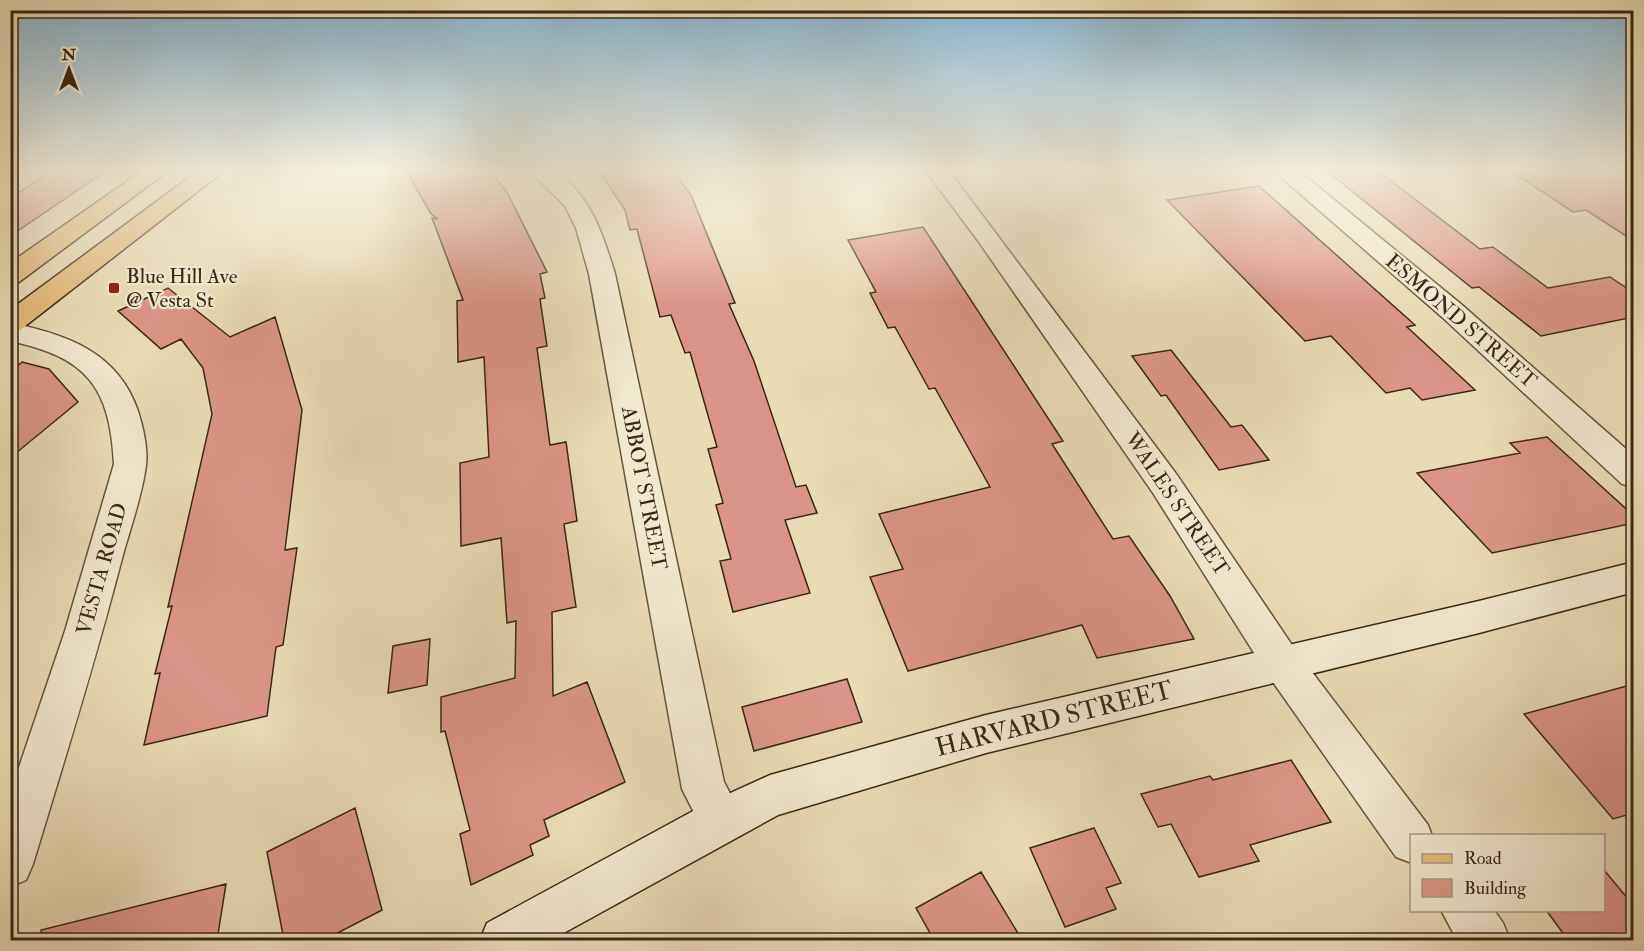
<svg xmlns="http://www.w3.org/2000/svg" width="1644" height="951" font-family="'IM FELL Double Pica',serif">
<rect width="100%" height="100%" fill="#e9dbb6"/>
<filter id="stains"><feTurbulence type="fractalNoise" baseFrequency=".00333" numOctaves="4"/><feColorMatrix values="0 0 0 0 .2 0 0 0 0 .09 0 0 0 0 .02 0 0 0 .5 -.17"/></filter>
<radialGradient id="worn" r=".72"><stop offset=".6" stop-color="#630" stop-opacity="0"/><stop offset="1" stop-color="#630" stop-opacity=".3"/></radialGradient>
<path fill="#db9588" stroke="#382818" stroke-width="1.5" d="M52,171h54l-96,65v-38z
M406,171h85l17,23 39,78 -7,2 5,24 -5,1 7,47 -10,2 13,97 16,-3 11,79 -13,3 12,83 -24,5 1,84 34,-14 38,100 -81,38 5,16 -19,9 3,10 -62,30 -11,-51 10,-4 -25,-99 -4,1v-35l74,-19 1,-57 -9,2 -6,-85 -40,8 -1,-83 29,-6 -5,-100 -26,5 -1,-61 6,-1 -31,-82 6,1 -7,-5z
M599,171h74l18,24 44,108 -6,1 25,57 42,126 10,-2 11,28 -32,7 25,73 -77,19 -13,-51 11,-2 -15,-54 7,-2 -15,-54 9,-2 -27,-95 -5,1 -14,-38 -11,2 -23,-88 -7,1 -5,-20z
M1327,171h51l102,78 13,-2 55,41 62,-11 24,16v24l-93,19 -62,-49 -7,1z
M1511,171h123v70l-48,-31 -13,2z
M1259,186l156,139 -8,2 68,63 -53,10 -12,-12 -24,5 -55,-57 -26,5 -138,-141z
M923,227l140,214 -11,3 61,95 16,-3 41,60 24,43 -97,19 -15,-33 -174,46 -38,-94 33,-8 -24,-55 111,-27 -55,-99 -6,1 -34,-62 -7,1 -18,-35 6,-1 -28,-52z
M168,288l62,49 45,-20 27,93 -17,140 12,-2 -14,97 -7,2 -9,69 -123,29 16,-72 -5,1 17,-68 -4,1 44,-193 -9,-46 -22,-29 -20,10 -43,-38z
M1171,350l60,77 11,-2 27,35 -50,10 -53,-75 -5,1 -29,-40z
M22,362l27,7 29,33 -68,56v-86z
M1547,437l87,79v7l-142,30 -75,-80 103,-20 -10,-10z
M430,639l-3,46 -39,8 5,-47z
M847,679l15,43 -108,29 -12,-44z
M1634,684v129l-21,6 -89,-105z
M1291,760l40,62 -81,23 9,16 -60,16 -28,-53 -13,3 -17,-33 69,-18 3,4z
M355,808l27,102 -58,30h-40l-17,-88z
M1094,828l27,55 -15,5 10,21 -51,18 -35,-79z
M1604,870l30,36v34h-66l-22,-30h58z
M981,872l41,68h-88l-18,-32z
M226,884l-9,56h-174l-2,-10z"/>
<g fill="none" stroke-linecap="round" stroke-linejoin="round">
<defs>
<path id="minor" d="M530,171h26c35,26 47,63 59,103l109,508 20,38 -6,16 -16,6 -16,-6 -24,-47 -93,-515 -13,-46 -11,-22z
M926,171h23l228,304 119,176 132,174 4,11h-20v27l-16,-6 -128,-182 -115,-182 -174,-251z
M1274,171h25l163,134 172,151v31l-12,-3 -180,-167z
M10,323c56,11 108,29 128,88 5,16 10,37 8,54 -4,33 -18,69 -26,101 -26,100 -57,199 -87,298l-7,16 -16,7v-93l55,-163 49,-167c-4,-77 -27,-107 -104,-123z
M1441,910h53l9,13 7,17h-53z"/>
<path id="secondary" d="M1634,562v30l-155,41 -493,120 -208,62 -227,125h-71l7,-17 219,-119 64,-29 216,-60 493,-114z"/>
<path id="primary" d="M142,171h26l-149,111 -9,2v-21z
M198,171h26l-204,159 -10,3v-23z"/>
</defs>
<use href="#minor" stroke="#645540" stroke-width="3"/>
<use href="#secondary" stroke="#382818" stroke-width="3"/>
<use href="#primary" stroke="#382818" stroke-width="3"/>
<use href="#minor" fill="#f1e8d0" fill-rule="evenodd"/>
<use href="#secondary" fill="#f1e8d0" fill-rule="evenodd"/>
<use href="#primary" fill="#e4be7b" fill-rule="evenodd"/>
</g>
<linearGradient id="sky" x2="0" y2="1"><stop stop-color="#88b6d3"/><stop offset="0.56" stop-color="#f5efde"/><stop offset="1" stop-color="#f5efde" stop-opacity="0"/></linearGradient>
<rect width="1644" height="304" fill="url(#sky)"/>
<rect fill="#8f2418" stroke="#f1e8d0" stroke-width="2" x="108" y="282" width="12" height="12" rx="3"/>
<g text-anchor="middle" dominant-baseline="central" stroke-width="4.5" stroke-linejoin="round" paint-order="stroke">
<g font-size="21" fill="#382818" stroke="#f1e8d0" text-anchor="start">
<text x="126" y="276">Blue Hill Ave<tspan x="126" dy="24">@ Vesta St</tspan></text>
</g>
<g font-size="21" fill="#382818" stroke="#f1e8d0">
<text transform="translate(1461 321) rotate(41)">ESMOND STREET</text>
<text transform="translate(644 488) rotate(79)">ABBOT STREET</text>
<text transform="translate(1177 504) rotate(56)">WALES STREET</text>
<text transform="translate(102 569) rotate(-74)">VESTA ROAD</text>
</g>
<g font-size="26" fill="#382818" stroke="#f1e8d0">
<text transform="translate(1054 719) rotate(-14)">HARVARD STREET</text>
</g>
</g>
<rect width="1644" height="951" fill="none" stroke="#e9dbb6" stroke-width="36"/>
<rect x="12" y="12" width="1620" height="927" fill="none" stroke="#382818" stroke-width="3"/>
<rect x="18" y="18" width="1608" height="915" fill="none" stroke="#382818" stroke-width="1.5"/>
<rect x="1410" y="834" width="195" height="78" fill="#f1e8d0" stroke="#a79b86" stroke-width="1.5"/>
<rect x="1422" y="854" width="30" height="9" fill="#e4be7b" stroke="#a79b86" stroke-width="1.5"/>
<text x="1464" y="864" font-size="18" fill="#382818">Road</text>
<rect x="1422" y="879" width="30" height="18" fill="#db9588" stroke="#a79b86" stroke-width="1.5"/>
<text x="1464" y="894" font-size="18" fill="#382818">Building</text>
<g transform="translate(69 69)" stroke="#f1e8d0" stroke-width="4.5" paint-order="stroke">
<path d="M0-4.5L10 22L0 15L-10 22Z" fill="#382818"/>
<text y="-9" font-size="16" font-weight="bold" text-anchor="middle" fill="#382818">N</text>
</g>
<rect width="100%" height="100%" filter="url(#stains)"/>
<rect width="100%" height="100%" fill="url(#worn)"/>
</svg>
